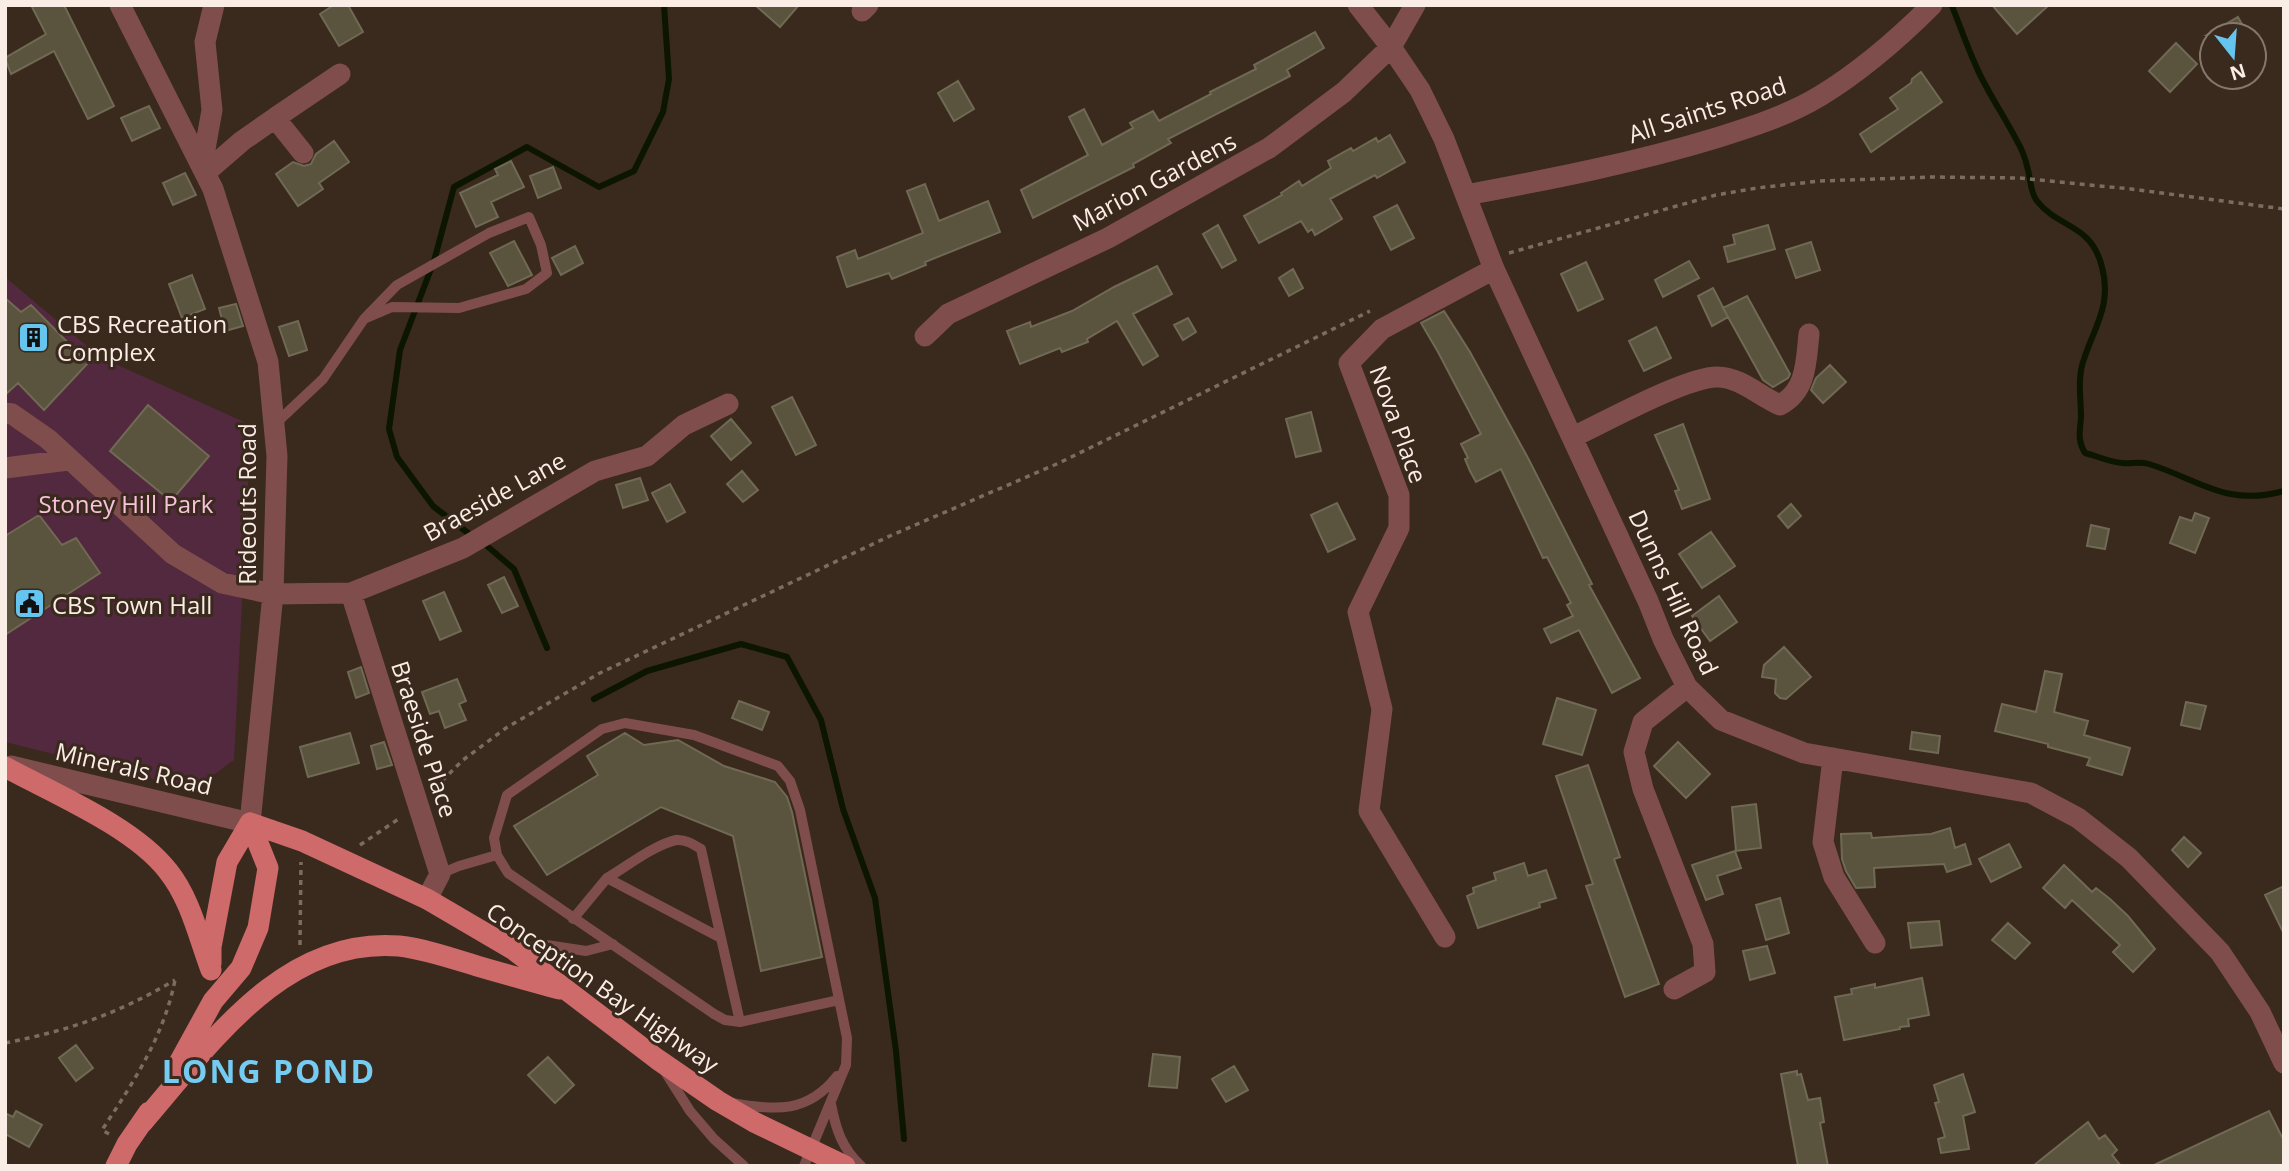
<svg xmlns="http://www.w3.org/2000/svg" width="2289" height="1171" font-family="'Open Sans',sans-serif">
<rect width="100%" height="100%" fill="#3a291d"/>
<path fill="#52293f" d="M5,277l95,80 151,68 -17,335 -40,29 -189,-47z"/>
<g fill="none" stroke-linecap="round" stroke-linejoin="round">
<path stroke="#0c1500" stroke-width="6" d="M1952,6c8,20 15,40 24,60 11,26 28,49 41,75 5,8 9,20 11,29 3,11 2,22 9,31 22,28 54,22 65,66 10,37 -7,59 -18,92 -7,19 -3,39 -3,58 -1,14 -4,23 4,36 12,3 24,9 37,10 9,1 17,-2 27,1 51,16 77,43 135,27
M468,533l-35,-27 -36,-49 -8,-28 11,-79 34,-89 20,-74 73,-40 72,40 35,-16 29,-59 6,-33 -5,-74
M487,546l27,23 33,79
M594,699l53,-28 94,-27 46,13 34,63 22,89 32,89 21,153 8,88"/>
</g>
<path fill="#5a533e" stroke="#706953" stroke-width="2" d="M31,5h33l50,101 -26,13 -34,-68 -43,23 -6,-16 41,-24z
M334,5h14l15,27 -24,14 -19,-32z
M755,5h44l-19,22z
M1992,5h57l-32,29z
M2238,17l10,18h-41z
M1315,32l9,16 -37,22 3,6 -122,63 3,4 -38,21 1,3 -101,51 -12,-28 67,-35 -19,-38 15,-8 18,36 31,-17 -3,-5 23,-12 6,10 52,-27 -1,-2 46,-23 -2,-4z
M2176,43l21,21 -27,28 -21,-21z
M1921,72l21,30 -71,50 -11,-18 38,-25 -8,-11 21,-15 1,-4z
M958,81l16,28 -20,12 -16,-28z
M149,106l11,22 -28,13 -11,-23z
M1390,135l15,27 -28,16 -2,-3 -45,24 12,20 -27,16 -3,-6 -4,3 -7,-11 -42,22 -15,-27 38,-21 -1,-2 18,-12 3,5 29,-18 -3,-7 23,-13 2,3 23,-13 2,4z
M334,141l15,21 -30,21 4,6 -25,17 -22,-32 17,-12 11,4 7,-2 5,-10z
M511,161l13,26 -33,15 7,15 -22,10 -16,-34 38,-18 -3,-6z
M553,167l8,21 -23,10 -8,-22z
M185,173l11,22 -23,10 -10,-22z
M925,184l14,37 49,-20 12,31 -75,30 1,3 -34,14 -3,-6 -42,14 -10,-30 18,-7 3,9 65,-26 -16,-42z
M1397,205l17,33 -23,12 -17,-33z
M1218,225l18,35 -14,8 -19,-34z
M1768,225l7,24 -47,13 -4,-15 11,-3 -2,-9z
M514,241l18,34 -24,11 -18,-33z
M1811,242l9,28 -24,8 -10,-28z
M575,246l8,17 -22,12 -9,-17z
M1689,261l10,17 -36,19 -8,-17z
M1586,262l17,37 -25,12 -17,-37z
M1157,266l15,28 -39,20 25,42 -15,9 -26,-44 -30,18 1,3 -26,10 -2,-4 -40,16 -13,-33 23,-9 1,5 41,-16 42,-24z
M1293,269l10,19 -14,8 -10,-18z
M192,275l13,34 -23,9 -13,-34z
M1713,288l15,29 -16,9 -14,-30z
M1747,296l43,78 -2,4 -15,9 -10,-7 -40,-72z
M5,298l16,14 10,-7 57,58 -44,47 -26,-27 -13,12z
M236,304l7,22 -18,5 -6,-23z
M1444,311l26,41 58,106 64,126 -3,1 51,93 -28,15 -33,-63 -28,13 -7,-14 29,-13 -6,-11 4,-2 -24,-46 -4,1 -42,-89 -25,13 -6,-11 -5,-12 3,-1 -7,-14 20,-10 -43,-82 -17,-29z
M1188,318l8,14 -13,8 -9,-15z
M298,321l9,29 -18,6 -10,-29z
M1656,327l15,31 -27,13 -15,-30z
M1830,365l16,17 -23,21 -12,-13 5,-12z
M792,397l24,48 -20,10 -24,-48z
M148,405l61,51 -38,45 -61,-50z
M1311,412l10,39 -25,6 -10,-38z
M731,419l20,24 -20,17 -20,-24z
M1683,424l27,75 -28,10 -7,-18 4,-1 -24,-55z
M742,471l16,19 -15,12 -16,-18z
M640,478l8,22 -25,8 -7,-23z
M670,484l15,28 -18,10 -15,-29z
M1337,503l18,36 -27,13 -17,-37z
M1791,504l10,12 -13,12 -10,-12z
M2195,513l14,5 -14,35 -25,-10 10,-26 12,4z
M39,515l23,30 14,-7 24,35 -95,62v-99z
M2091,525l18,4 -4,20 -18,-3z
M1711,532l24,34 -33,22 -23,-34z
M504,577l14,29 -16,7 -14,-28z
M444,592l17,39 -21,9 -17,-39z
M1719,596l18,26 -27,19 -18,-25z
M1784,647l27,30 -25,22 -6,-1 -5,-5 1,-14 -14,-2 2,-12z
M361,667l8,26 -13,5 -8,-26z
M2045,671l17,3 -8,38 34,9 -4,14 46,13 -8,27 -35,-10 3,-7 -42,-11v-3l-53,-13 7,-27 34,8z
M457,679l9,22 -7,3 7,16 -21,8 -6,-17 -9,3 -8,-22z
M1557,698l39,12 -14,45 -39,-11z
M739,701l30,11 -7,18 -30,-12z
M2186,702l20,4 -6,23 -19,-4z
M1912,732l28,4 -2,17 -28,-4z
M350,733l9,30 -51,14 -8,-30z
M625,733l19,12 34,-5 46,26 51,16 12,15 5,15 30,145 -61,14 -28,-135 -72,-29 -114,68 -33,-49 84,-51 -11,-19z
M384,742l8,23 -15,4 -6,-23z
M1678,742l32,32 -24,24 -32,-32z
M1588,765l32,92 -6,2 45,125 -34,13 -39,-111 7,-2 -37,-108z
M1756,804l5,44 -25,3 -4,-44z
M1950,828l5,20 10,-4 6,20 -24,8 -3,-8 -70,4 1,19 -19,1 -10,-17 -4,-12 -1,-25 30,-1 1,5 59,-4z
M2184,837l17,16 -13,14 -16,-17z
M2009,844l12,23 -30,15 -12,-23z
M1735,851l6,17 -24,8 6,18 -17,6 -14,-35z
M1524,863l4,13 18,-6 10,28 -17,5 1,4 -62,21 -11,-32 7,-3 -1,-5 23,-8 -2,-7z
M2064,865l28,27 4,-4 14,11 18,17 27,33 -22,23 -20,-20 7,-7 -48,-45 -7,8 -22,-20z
M2284,886v48l-19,-39z
M1780,898l9,35 -23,7 -10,-35z
M1939,921l3,24 -31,3 -3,-25z
M2008,923l22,20 -15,16 -23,-19z
M1767,946l8,27 -25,7 -7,-29z
M1922,978l7,37 -21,4 1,7 -9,1v2l-56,11 -9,-43 17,-3 -1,-5 24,-5v4z
M76,1045l17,23 -17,13 -17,-23z
M1153,1054l27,3 -3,31 -28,-2z
M548,1057l26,28 -19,18 -27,-28z
M1234,1066l14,24 -22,12 -14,-23z
M1797,1071v4l4,-1 7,26 12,-2 4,24 -4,1 8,43h-30l-17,-92z
M1963,1074l12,38 -12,4 6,33 -28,4 -3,-14 7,-2 -10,-34 4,-1 -5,-17z
M16,1111l26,14 -13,22 -24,-13v-21l8,4z
M2269,1111l15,30v25h-132z
M2088,1122l11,17 6,-4 12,15 -5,5 9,11h-88z"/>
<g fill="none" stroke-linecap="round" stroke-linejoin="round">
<path stroke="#7b6c61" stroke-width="3.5" stroke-dasharray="5 5" stroke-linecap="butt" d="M1509,253l207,-58 41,-7 63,-7 112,-4 87,1 112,11 153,20
M435,788l28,-28 43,-32 94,-55 292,-138 167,-72 311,-152
M360,845l40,-27
M300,945l1,-83
M5,1043c66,-13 112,-29 170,-63
M109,1134l-7,-4c31,-47 62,-94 73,-150"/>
<path stroke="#7f4e4c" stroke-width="10" d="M274,425l49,-46 41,-60 28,-12 67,1 67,-19 21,-16 -6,-28 -12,-28 -40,16 -92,52 -33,34
M440,874l19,-8 38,-11
M607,878c19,-11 47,-33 69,-38 9,-1 17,4 25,9l20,89
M573,919l34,-41 114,60 19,84
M516,949l31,-4 39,6 27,-7
M664,1070l26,41 24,28 30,27
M732,1103c44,8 76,10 105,-27
M831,1104c5,26 11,44 30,62
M804,1166l42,-101 1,-27 -47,-228 -10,-29 -12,-15 -84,-31 -69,-12 -23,6 -95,66 -13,43 3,17 11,18 206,141 11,6 15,2 99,-22"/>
<path stroke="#7f4e4c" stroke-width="21" d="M120,5l93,184 55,173 9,94 -4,138 -23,229
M1358,5l33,42 29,43 24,49 50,130 154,332 15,38 24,48 34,33 83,33 227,40 47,25 51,40 91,94 40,60 24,51
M862,11l6,-6
M275,118l65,-44
M202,166l10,-56 -7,-68 9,-37
M205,173l37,-32 33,-23 28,35
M1466,195c85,-16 168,-32 250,-57 35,-11 73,-23 104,-42 41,-25 78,-57 112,-91
M925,336l23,-22 160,-76 161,-90 75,-56 47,-45 24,-42
M5,413l7,1 36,25 125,115 49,29 51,11 78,-1 112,-45 132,-77 52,-15 37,-31 44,-21
M1573,437c32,-15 113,-60 144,-60 24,0 43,20 63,28 27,-14 26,-44 29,-71
M5,468l63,-8
M351,593l89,281 -13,25
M1833,758l-10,84 11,35 41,66
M1445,937l-76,-126 13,-102 -24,-97 41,-84v-33l-50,-132 33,-34 112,-60
M1674,989l31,-17 -2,-28 -60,-155 -9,-37 9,-30 44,-35"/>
<path stroke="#7f4e4c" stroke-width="21" d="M11,766l239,57"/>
<path stroke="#ce6a69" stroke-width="21" d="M5,767c50,27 129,60 163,104 22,27 31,67 43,99
M250,823l52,18 125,58 87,51 143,109 61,42 36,21 91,44
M211,964v-17l16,-85 23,-39
M175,1070l38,-69 28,-33 17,-40 10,-60 -18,-45
M142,1123c67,-77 141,-187 257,-177 26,3 52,12 78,20 27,8 54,15 82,23
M116,1166l11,-22 22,-32"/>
</g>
<defs>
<symbol id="building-square" viewBox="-11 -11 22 22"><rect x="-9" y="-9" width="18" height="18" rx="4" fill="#65c5ee" stroke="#3a291d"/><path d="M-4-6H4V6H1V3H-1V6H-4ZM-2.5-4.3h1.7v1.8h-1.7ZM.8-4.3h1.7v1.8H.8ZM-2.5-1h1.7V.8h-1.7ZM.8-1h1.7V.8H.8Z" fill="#111"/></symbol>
<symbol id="civic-square" viewBox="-11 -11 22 22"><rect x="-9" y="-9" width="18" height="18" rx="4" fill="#65c5ee" stroke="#3a291d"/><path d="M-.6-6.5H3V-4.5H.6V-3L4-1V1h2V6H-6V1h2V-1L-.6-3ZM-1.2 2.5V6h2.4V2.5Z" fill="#111"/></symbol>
</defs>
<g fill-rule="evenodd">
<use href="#building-square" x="16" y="320" width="35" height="35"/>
<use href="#civic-square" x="12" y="586" width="35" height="35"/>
</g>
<g text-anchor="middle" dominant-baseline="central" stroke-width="6" stroke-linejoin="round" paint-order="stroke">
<g font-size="24" fill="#f9ede5" stroke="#3a291d">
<text transform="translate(1707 109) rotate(-18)">All Saints Road</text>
<text transform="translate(1154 181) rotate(-28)">Marion Gardens</text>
<text transform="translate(1399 424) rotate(70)">Nova Place</text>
<text transform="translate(494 496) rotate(-29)">Braeside Lane</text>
<text transform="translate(246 504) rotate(-90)">Rideouts Road</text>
<text transform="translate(1674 592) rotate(65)">Dunns Hill Road</text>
<text transform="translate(425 739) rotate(72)">Braeside Place</text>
<text transform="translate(134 768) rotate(13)">Minerals Road</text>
<text transform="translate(603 987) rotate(35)">Conception Bay Highway</text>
</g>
<g font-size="24" fill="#f9ede5" stroke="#3a291d" text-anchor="start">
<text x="57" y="323">CBS Recreation<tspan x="57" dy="28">Complex</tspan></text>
<text x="52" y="604">CBS Town Hall</text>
</g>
<g font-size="24" fill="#f8c1dc" stroke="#3a291d">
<text x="126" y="503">Stoney Hill Park</text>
</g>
<g font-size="32" font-weight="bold" letter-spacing="2" fill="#75ccf2" stroke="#3a291d">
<text x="269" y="1070">LONG POND</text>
</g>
</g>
<rect width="2289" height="1171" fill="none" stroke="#f9ede5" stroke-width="14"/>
<g transform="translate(2233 56) rotate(163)"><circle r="33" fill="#3a291d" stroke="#86776d" stroke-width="2"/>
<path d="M0-5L12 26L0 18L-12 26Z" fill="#65c5ee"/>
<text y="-10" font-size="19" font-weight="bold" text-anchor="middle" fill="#f9ede5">N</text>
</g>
</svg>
